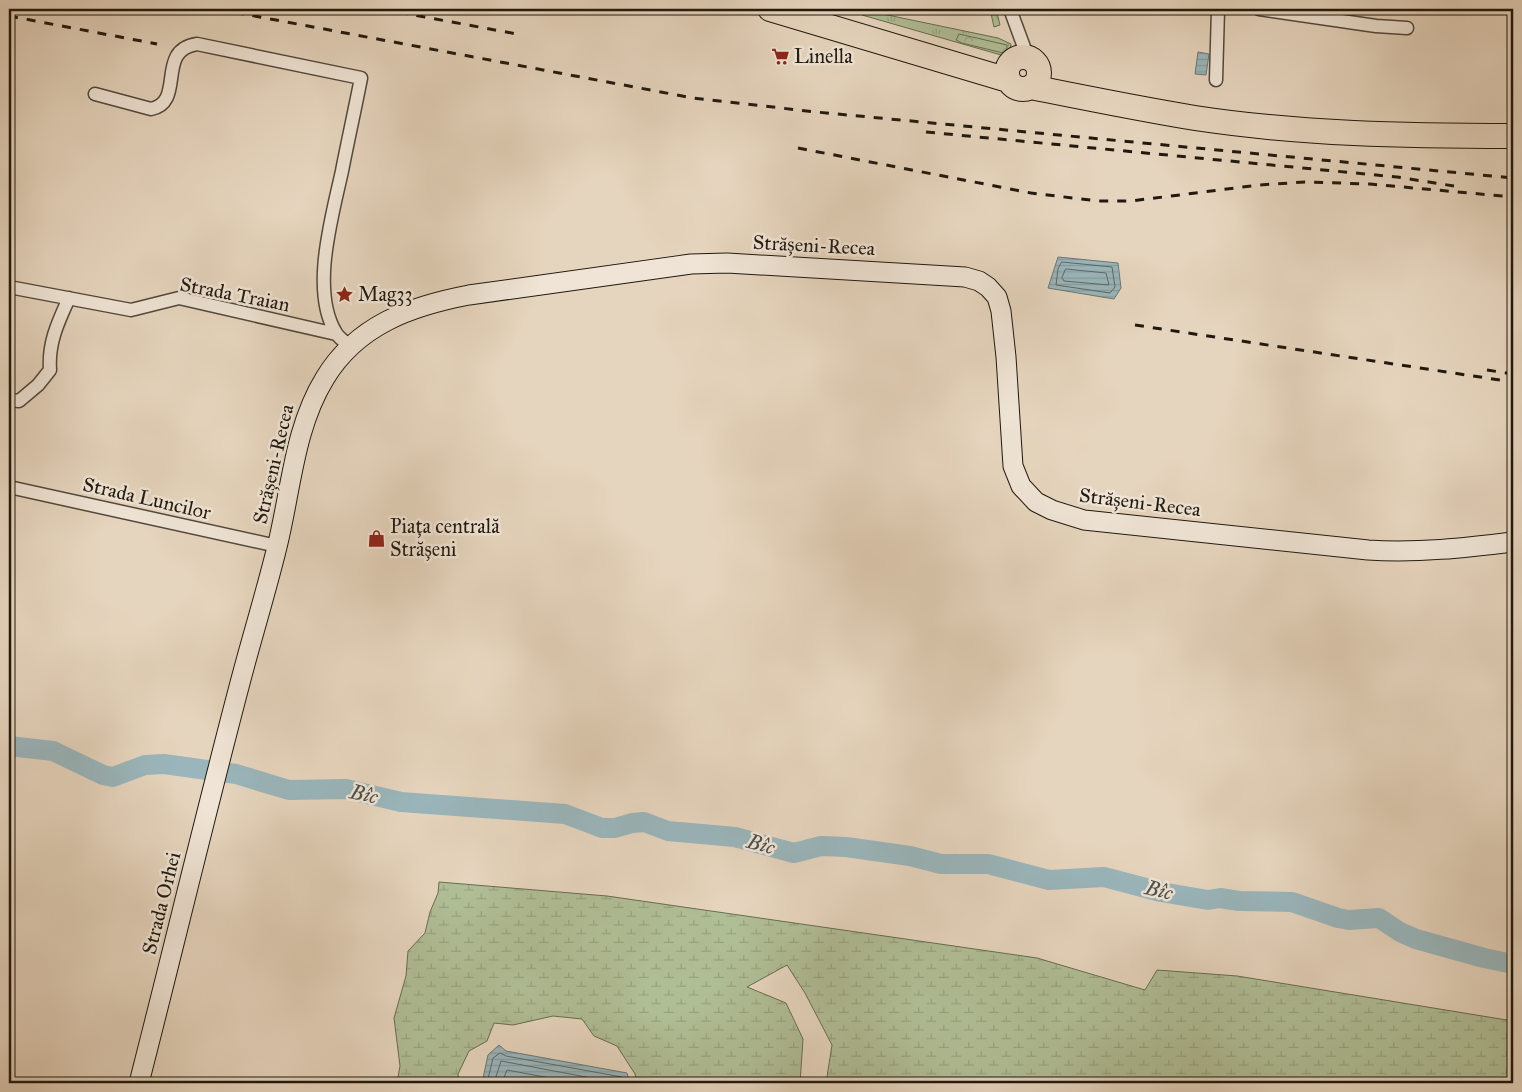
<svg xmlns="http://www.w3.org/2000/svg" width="1522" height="1092" font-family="'IM FELL Great Primer',serif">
<defs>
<pattern id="grass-tufts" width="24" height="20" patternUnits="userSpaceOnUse" patternTransform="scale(1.25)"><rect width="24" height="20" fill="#b0be96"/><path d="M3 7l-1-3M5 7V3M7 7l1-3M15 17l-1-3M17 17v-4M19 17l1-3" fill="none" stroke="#97a380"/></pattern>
<pattern id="forest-crowns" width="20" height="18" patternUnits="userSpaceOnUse" patternTransform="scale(1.25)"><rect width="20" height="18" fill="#b0be96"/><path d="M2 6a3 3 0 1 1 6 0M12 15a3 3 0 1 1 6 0" fill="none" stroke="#97a380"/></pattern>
<pattern id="wetland-marsh" width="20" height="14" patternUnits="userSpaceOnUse" patternTransform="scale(1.25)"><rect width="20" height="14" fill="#b0be96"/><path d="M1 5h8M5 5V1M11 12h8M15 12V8" fill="none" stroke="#97a380"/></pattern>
<pattern id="water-rules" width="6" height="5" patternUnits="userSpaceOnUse" patternTransform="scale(1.25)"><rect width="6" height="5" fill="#9ab6bc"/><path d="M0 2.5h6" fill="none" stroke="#849ca0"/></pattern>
</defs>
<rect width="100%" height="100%" fill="#e6d5be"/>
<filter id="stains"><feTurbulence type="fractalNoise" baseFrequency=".004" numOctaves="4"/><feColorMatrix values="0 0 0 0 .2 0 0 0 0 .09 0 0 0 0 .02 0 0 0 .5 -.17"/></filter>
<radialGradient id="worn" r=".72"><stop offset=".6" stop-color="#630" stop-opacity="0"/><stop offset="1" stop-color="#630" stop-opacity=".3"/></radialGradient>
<path fill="url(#grass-tufts)" stroke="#686c52" d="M855,9h13l10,4 120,25 13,6 -1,5 -9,6 -139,-40z"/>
<path fill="url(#forest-crowns)" stroke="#686c52" d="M990,9h6l4,16 -6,2z
M959,34l48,11v4l-4,4 -41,-10 -6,-3z"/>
<path fill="url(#wetland-marsh)" stroke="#686c52" d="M439,882l168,14 430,62 108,32 12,-20 80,6 276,45v62h-687l6,-38 -27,-52 -18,-28 -40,22 39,16 17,36 -3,44h-163l-2,-9 -18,-28 -23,-10 -12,-17 -29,-3 -40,9 -19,-2 -7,18 -18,10 -11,23 1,9h-62l3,-17 -6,-48 12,-42 2,-25 17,-18 5,-21 8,-19z"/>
<path fill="url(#water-rules)" stroke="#697777" d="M1198,52l11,2 -3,21 -11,-1z
M1058,257l60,6 3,25 -7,11 -66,-11z
M499,1045l7,6 121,22 3,10h-148l6,-28z"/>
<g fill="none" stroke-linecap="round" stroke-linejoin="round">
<path stroke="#5d6866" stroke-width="1" d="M1062,262l50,5 3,20 -5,6 -54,-8 2,-16z
M1066,269l40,4 3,12 -45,-4 -2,-3z
M487,1083l6,-25 7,-5 6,3 116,21 3,6
M494,1083l7,-22 117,22
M502,1083l5,-13 70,13"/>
<path stroke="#9ab6bc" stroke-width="20" d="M9,746l44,5 50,24 10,2 32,-12 19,-1 72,10 53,16 57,-1 55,13 164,12 37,14h13l17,-5 12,-1 24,9 67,6 59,16 27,-7 25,1 64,9 31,8h47l61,16 55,-3 57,15 47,8 12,-2 19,3 53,1 46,16 11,2 30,-2 21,14 16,7 68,19 29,6"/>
<defs>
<path id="street" d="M1010,9l18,49
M1259,9l117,17 31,2
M1216,80l2,-71
M95,94l56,15c35,-7 4,-59 46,-65l164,34c-6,31 -13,62 -19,93 -10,46 -32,120 -6,162 3,5 9,9 14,13
M9,287l122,23 48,-12 157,36
M9,400l10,1 19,-16 12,-15c-2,-27 8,-48 19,-72
M9,487l268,59"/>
<path id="secondary" d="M139,1083c34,-133 66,-267 101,-400 12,-46 26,-91 37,-136 14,-56 17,-119 48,-169 32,-53 86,-72 144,-83l222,-31 36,-1 238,14 14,4 9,6 9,10 4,14 5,46 7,109 8,20 15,16 16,8 32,10 284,30c49,3 97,-2 145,-8"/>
<path id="highway" d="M770,9l238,71
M1007 73a16 16 0 1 1 32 0a16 16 0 1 1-32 0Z
M1031,87c55,11 109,22 164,31 105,16 212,18 318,18"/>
</defs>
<use href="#street" stroke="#52483b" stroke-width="15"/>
<use href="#secondary" stroke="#20190f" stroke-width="21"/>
<use href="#highway" stroke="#20190f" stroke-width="26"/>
<use href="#street" stroke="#efe4d5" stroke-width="12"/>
<use href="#secondary" stroke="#efe4d5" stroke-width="19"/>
<use href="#highway" stroke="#e6d5be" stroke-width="24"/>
<path stroke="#20190f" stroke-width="3" stroke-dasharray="9 9" stroke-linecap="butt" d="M217,9l476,89 123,14 697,66
M381,9l136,25
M9,16l148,28
M926,132l471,45 57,9
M798,148l233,45 67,8h33l128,-16 46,-3 65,2 143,13
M1135,325l378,57
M1487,370l26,4"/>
</g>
<defs>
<symbol id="supermarket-bare" viewBox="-9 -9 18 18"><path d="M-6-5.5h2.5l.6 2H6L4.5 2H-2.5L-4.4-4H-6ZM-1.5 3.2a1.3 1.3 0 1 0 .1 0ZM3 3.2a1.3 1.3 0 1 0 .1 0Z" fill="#8f2418" stroke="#efe4d5" stroke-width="2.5" paint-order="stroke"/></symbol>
<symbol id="sight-bare" viewBox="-9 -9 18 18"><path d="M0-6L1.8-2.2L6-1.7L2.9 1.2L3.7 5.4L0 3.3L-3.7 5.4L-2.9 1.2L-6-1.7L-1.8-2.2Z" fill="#8f2418" stroke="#efe4d5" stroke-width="2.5" paint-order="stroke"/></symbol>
<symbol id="shop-bare" viewBox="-9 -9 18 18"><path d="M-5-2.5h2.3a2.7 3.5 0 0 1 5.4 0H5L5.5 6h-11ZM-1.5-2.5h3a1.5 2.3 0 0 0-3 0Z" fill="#8f2418" stroke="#efe4d5" stroke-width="2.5" paint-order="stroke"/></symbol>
</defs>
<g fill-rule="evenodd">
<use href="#supermarket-bare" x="768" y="44" width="25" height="25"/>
<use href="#sight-bare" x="332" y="282" width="25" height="25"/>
<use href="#shop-bare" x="364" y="526" width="25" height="25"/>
</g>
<g text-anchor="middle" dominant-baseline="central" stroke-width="5" stroke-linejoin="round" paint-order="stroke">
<g font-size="20" fill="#20190f" stroke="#efe4d5" text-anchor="start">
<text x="794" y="56">Linella</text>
<text x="358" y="294">Mag33</text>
<text x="390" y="526">Piața centrală<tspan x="390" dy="23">Strășeni</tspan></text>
</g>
<g font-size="20" fill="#20190f" stroke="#efe4d5">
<text transform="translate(814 245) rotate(3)">Strășeni-Recea</text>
<text transform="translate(235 294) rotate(11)">Strada Traian</text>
<text transform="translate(273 464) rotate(-77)">Strășeni-Recea</text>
<text transform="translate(147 498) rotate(13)">Strada Luncilor</text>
<text transform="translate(1140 502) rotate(7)">Strășeni-Recea</text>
<text transform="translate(161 903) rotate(-76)">Strada Orhei</text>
</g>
<g font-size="21" font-style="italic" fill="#4b504c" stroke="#efe4d5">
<text transform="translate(364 794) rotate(12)">Bîc</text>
<text transform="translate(761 844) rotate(15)">Bîc</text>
<text transform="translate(1159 890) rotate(13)">Bîc</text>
</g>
</g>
<rect width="1522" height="1092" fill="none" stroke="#e6d5be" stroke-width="30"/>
<rect x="10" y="10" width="1502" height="1072" fill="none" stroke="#20190f" stroke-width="2.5"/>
<rect x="15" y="15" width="1492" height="1062" fill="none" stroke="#20190f"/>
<rect width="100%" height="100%" filter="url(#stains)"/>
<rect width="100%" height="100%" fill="url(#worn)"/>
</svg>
